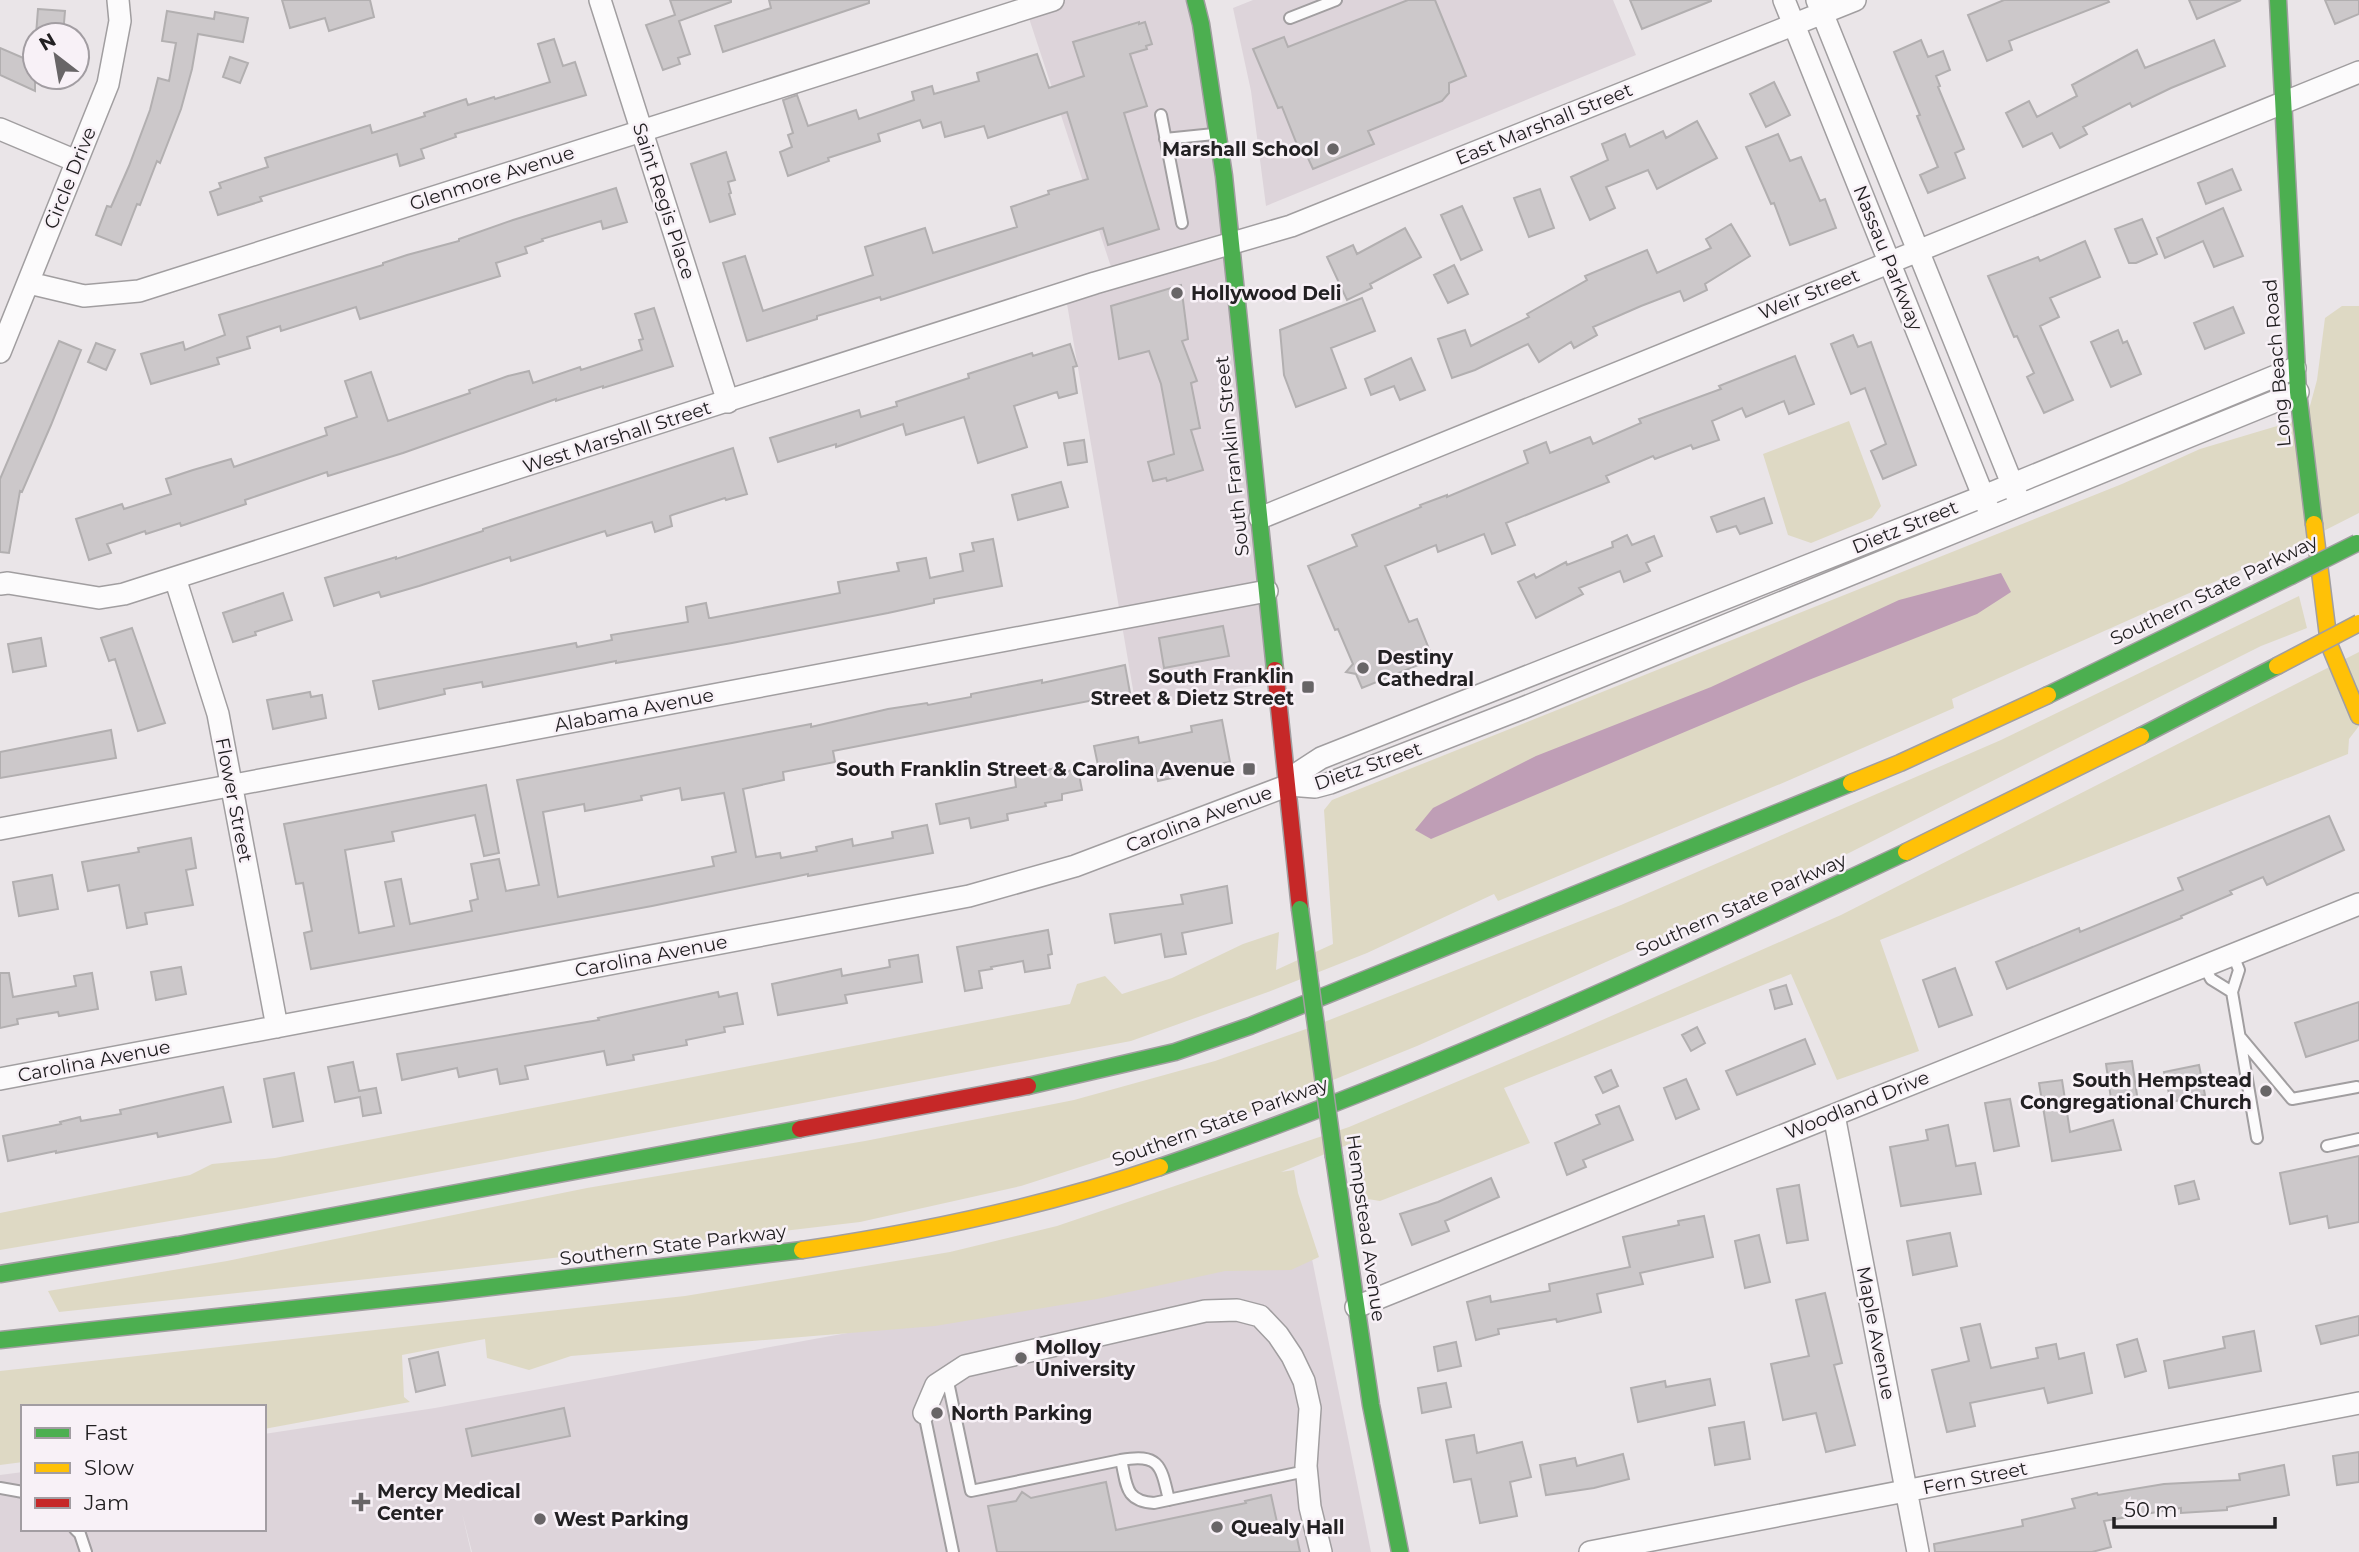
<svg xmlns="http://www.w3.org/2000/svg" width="2359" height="1552" font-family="Montserrat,sans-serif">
<rect width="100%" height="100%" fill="#eae5e8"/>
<path fill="#ddd4da" d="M1023,0h176l75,682 -138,25 -70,-409 49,-19z
M1253,0h360l23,55 -370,151 -15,-115 -18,-83z
M1310,1249l61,303h-899l-10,-39 9,39h-471v-77l23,-3v57h241v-95l171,-26z"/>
<path fill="#ded9c4" d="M2342,306h17v207l-69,35 -338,151 2,9 -169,74 -287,119 -4,-7 -127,59 -99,39 -137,49 -885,167 -246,42v-37l190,-38 22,-11 63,-6 795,-154 7,-20 28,-8 17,18 50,-16 71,-34 36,-12 -3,38 57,-26 -9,-134 8,-10 790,-316 78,-35 107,-32 10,-37 8,-62z
M1849,421l32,85 -9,12 -61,25 -23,-8 -25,-81z
M2299,596l8,32 -46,18 -426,214 -418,186 -151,61 -245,79 -161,36 -418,49 -383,41 -11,-21 179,-30 360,-73 278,-47 209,-41 141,-39 94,-33 312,-123 380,-165z
M2359,652v74l-10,13 -1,15 -468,186 39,111 -82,29 -46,-106 -287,114 26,55 -150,58 -18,-3 -10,-55 -71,29 13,-2 4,23 21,64 -28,13 -66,1 -128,28 -162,27 -364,30 -42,14 -42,-12 -2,-19 -83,16 2,42 6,5 -146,27v-22h-241v55l-23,3v-94l685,-75 265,-44 107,-26 292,-99 219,-92 273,-120z"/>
<path fill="#bf9eb6" d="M2001,573l10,19 -34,22 -176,69 -370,156 -16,-9 18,-22 103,-52 175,-69 188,-87z"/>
<path fill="#ccc8ca" stroke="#b2afb0" stroke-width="2" fill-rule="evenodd" d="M282,0h88l4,17 -45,14 -4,-13 -35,10z
M670,0h61v2l-52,19 11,33 -12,4 2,6 -17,6 -17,-45 29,-10z
M769,0h100v3l-146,49 -8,-26 56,-18z
M1408,0h27l31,76 -17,7v10l-7,8 -74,30 6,13 -61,25 -11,-24 -4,2 -16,-40 -4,1 -25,-59 31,-12 4,10z
M1630,0h81v1l-69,28z
M2004,0h104l1,2 -100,39 3,9 -25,11 -19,-46z
M2189,0h52l-44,19z
M2325,0h34v14l-24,10z
M38,9l27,2 -2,24h-27z
M167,11l47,8 1,-7 33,6 -5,24 -45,-8 -6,35 -11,40 -21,54 -3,-2 -17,44 -3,-1 -16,41 -25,-10 11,-29 4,1 18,-41 21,-56 8,-32 11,3 7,-38 -14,-2z
M1139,22v2l6,-2 7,22 -6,2 1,3 -17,5 17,52 -23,7 35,116 -51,16 -5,-17 -197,64 -25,8 -1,-3 -63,19v3l-70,22 -24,-78 22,-7 18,55 110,-36 -8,-28 60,-19 8,25 84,-26 -6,-20 38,-13 -1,-3 40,-12 -21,-67 -79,26 -4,-12 -39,11 -4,-15 -18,6 -3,-8 -42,14 2,7 -52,17 1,3 -41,15 -8,-24 12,-5 -4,-12 5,-2 -10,-33 14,-5 11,31 48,-16 3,9 55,-19 -2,-8 20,-6 2,8 45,-13 -2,-8 60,-19 12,34 35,-12 -11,-34z
M554,39l9,27 12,-4 11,33 -131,39 1,3 -35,12 3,9 -24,8 -3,-12 -137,43 2,4 -44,14 -8,-23 11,-4 -2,-5 49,-16 -3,-9 105,-33 2,8 53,-17 -1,-3 42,-14 2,6 26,-8 1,2 55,-17 -12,-38z
M1921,40l7,17 15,-6 7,19 -14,6 4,10 -2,1 26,62 -9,4 10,25 -37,15 -8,-18 18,-8 -21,-51 3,-1 -26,-63z
M2214,40l11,26 -54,22 -39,19 -2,-4 -47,24 4,7 -27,14 -8,-15 -29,14 -17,-34 23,-12 8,16 40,-21 -5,-11 65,-35 8,18z
M0,48l35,15v28l-35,-16z
M230,57l18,6 -8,20 -17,-6z
M1774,82l16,33 -24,12 -16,-33z
M1697,121l20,37 -60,31 -9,-19 -42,17 9,21 -25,12 -19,-43 37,-17 -6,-16 23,-10 5,13 33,-16 3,7z
M1778,134l12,27 11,-4 19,44 5,-2 11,29 -46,17 -16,-42 -3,1 -25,-57z
M726,152l9,28 -7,2 3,11 -2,1 6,20 -25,8 -19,-58z
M2232,169l9,21 -35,14 -8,-21z
M616,188l11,34 -24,7 -2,-8 -59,18 1,2 -18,6 2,6 -31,10 4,13 -140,43 -4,-12 -75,24 -1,-5 -33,11 3,11 -33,10 2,6 -68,20 -10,-30 42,-12 2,8 40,-15 -6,-20 164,-50v-2l24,-8 52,-14v-2l54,-19z
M1540,189l14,39 -25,9 -15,-39z
M1462,206l20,44 -21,10 -20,-45z
M2223,208l20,48 -29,11 -11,-26 -38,17 -8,-20z
M2142,219l15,35 -21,9h-7l-14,-34z
M1731,224l19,32 -45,28 2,6 -23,11 -4,-10 -39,15 -48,21 4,8 -23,13 -3,-6 -32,20 -11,-18 -53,26 -23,8 -14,-39 27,-9 6,16 58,-29 -2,-3 60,-34 -2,-4 62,-26 10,23 54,-25 -5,-9z
M1405,228l16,29 -51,27 2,4 -25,12 -20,-43 26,-12 4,9z
M2085,241l15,36 -50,21 9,19 -19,9 33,74 -29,13 -17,-36 7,-4 -17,-37 -3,1 -26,-61 50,-19 2,4z
M1454,265l14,29 -20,9 -14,-28z
M1181,285l7,54 -6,2 15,40 -6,2 9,45 -9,2 12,40 -36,11 -1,-3 -13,3 -5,-19 26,-8 -13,-70 -12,-33 -30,8 -8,-53z
M1362,298l13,33 -44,17 15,40 -50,19 -12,-32 -4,-45z
M2233,307l11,26 -39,16 -11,-26z
M654,308l19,58 -70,22v-2l-47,15v-2l-153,54 -75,23 -1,-4 -82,28 1,4 -65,22 -1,-3 -34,11 -1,-3 -17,6 -21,7 4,9 -22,7 -13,-41 46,-15 2,5 47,-15 -5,-15 27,-9 38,-11 3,8 93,-32 -2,-7 32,-11 -12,-36 26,-9 17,49 82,-28 -1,-3 39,-14 21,-5 4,12 47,-16 1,3 61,-20 -3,-10 4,-1 -8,-25z
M2118,330l5,13 4,-2 14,33 -30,13 -20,-45z
M1853,335l5,12 13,-5 45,123 -33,14 -12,-28 15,-7 -21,-56 -14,6 -20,-50z
M59,341l22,9 -30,75 -29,67 -2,-1 -11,62 -9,-1v-73z
M96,343l19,7 -9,20 -18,-8z
M1070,344l7,22 -4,1 4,26 -18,5 -2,-6 -43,14 13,41 -49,16 -14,-46 -58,18 -3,-11 -67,23v-3l-58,18 -8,-24 89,-28 2,7 36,-11 -1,-4 73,-24 -1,-4 64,-21 1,3z
M1795,356l19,48 -25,10 -5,-13 -38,16 -4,-9 -30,13 7,19 -26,9 -2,-4 -36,14 -2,-3 -47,20 3,6 -103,41 9,22 -23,9 -8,-20 -46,18 -2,-7 -51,21 24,56 8,-3 16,40 -71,29 -6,-14 -10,-2 7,-8 -15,-35 -3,1 -27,-64 49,-20 -5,-11 69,-28 -1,-2 27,-10v2l81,-34 -4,-12 22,-9 4,11 40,-16 3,7 48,-21 -2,-4 82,-30 -2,-3z
M1411,358l14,32 -25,10 -6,-14 -23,9 -6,-16z
M1084,440l3,22 -19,3 -4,-22z
M733,448l14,46 -21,6 -1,-2 -53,17 -2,1 2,10 -17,6 -3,-10 -45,14 -2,-5 -94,30 -1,-4 -91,29 -38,11 -2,-5 -45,14 -9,-28 71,-21v2l87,-28v-2z
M1061,482l7,25 -50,13 -6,-25z
M1764,498l8,25 -32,11 -4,-8 -19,6 -6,-15z
M1627,535l5,10 22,-9 8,20 -16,7 4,8 -26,11 -4,-11 -41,17 4,6 -47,24 -18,-36 16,-8 2,4 30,-16 1,3 46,-18 -1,-5z
M993,539l9,47 -68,13v4l-46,10 -156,30 -116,20v-2l-133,26 -1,-5 -38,7 1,5 -66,15 -6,-28 203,-38 1,4 35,-7 -1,-5 77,-13 -2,-15 20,-4 3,15h2l129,-25 -2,-11 61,-11 -2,-8 29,-5 4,20 33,-7 -3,-17 14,-3 -2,-8z
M283,593l9,27 -37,12 1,3 -23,7 -10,-29z
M1223,626l6,30 -65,12 -5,-30z
M132,628l33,95 -27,8 -23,-72 -6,2 -8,-23z
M41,638l5,28 -33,6 -5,-28z
M1125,665l5,28 -297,58 2,11 -52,10 1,8 -41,9 13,68 24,-4 1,5 36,-7 -1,-4 36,-8 1,7 40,-8 -1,-6 35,-7 6,28 -125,23v-2l-156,32 -341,63 -7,-36 8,-2 -9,-48 -7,1 -12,-60 202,-39 13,68 -15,3 -9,-41 -83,17 2,9 -49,9 14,83 35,-7 -9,-44 16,-3 9,45 62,-13 -2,-10 8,-2 -7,-35 28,-5 7,32 33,-6 -22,-105 294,-56v3l77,-18 39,-6 1,2 43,-8v-3l71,-14v3zM680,788l2,12 42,-7 12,59 -24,5 2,9 -156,31 -15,-85 41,-8 1,7 57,-11 -1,-4z
M310,692l1,5 11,-2 4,23 -53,11 -6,-29z
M1222,720l8,42 -13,2v4l-59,13 -3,-14 -36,8 -1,-4 -18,4 -6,-29 44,-9 1,6 53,-11 -1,-6z
M111,730l5,28 -116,20v-26z
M1031,767l1,6 24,-5 1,5 21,-4 4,21 -20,4v6l-17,3 1,3 -39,8 1,6 -37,8 -2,-10 -29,6 -4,-20 80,-17 -2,-16z
M2329,816l15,34 -77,35 -4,-8 -33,14 2,3 -51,22 1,2 -175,71 -11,-27 83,-34 1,4 103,-42 -5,-12z
M191,838l5,30 -10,2 7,35 -48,8 2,11 -20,4 -8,-43 -31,6 -6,-29 57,-10 -1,-4z
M52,875l6,34 -39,7 -6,-34z
M1227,886l5,37 -50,10 4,21 -21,3 -4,-23 -46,9 -5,-29 73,-10 -2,-9z
M1048,930l4,24 -4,1 2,13 -25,4 -2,-11 -32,6 1,2 -13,2 3,17 -17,3 -8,-44z
M918,955l4,27 -77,13 2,8 -69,12 -6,-31 69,-15 1,7 48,-9 -1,-7z
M181,967l5,27 -30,6 -5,-28z
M1955,968l17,47 -33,12 -16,-47z
M0,973h9l4,24 63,-11 -2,-10 18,-3 6,36 -39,7 -1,-4 -41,7 1,5 -18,4z
M1786,985l6,19 -17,5 -5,-19z
M718,992l1,5 18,-4 6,31 -19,3 1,5 -39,8 1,5 -54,10 1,5 -27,5 -3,-14 -79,15 3,13 -28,5 -3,-15 -38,8 -2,-9 -55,12 -5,-26 202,-34 -1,-2z
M2359,1002v38l-53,17 -11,-34z
M1697,1027l8,16 -14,8 -9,-16z
M1805,1039l10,25 -78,31 -11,-24z
M2132,1061l6,41 -26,4 -6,-42z
M353,1062l6,29 17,-3 5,25 -18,3 -3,-19 -25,5 -7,-35z
M2199,1065l6,30 -34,7 -7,-30z
M1611,1070l7,16 -15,7 -8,-16z
M294,1073l9,48 -30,6 -9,-48z
M1686,1079l13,30 -23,10 -12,-31z
M2062,1080l8,52 43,-12 8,30 -69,11 -13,-78z
M223,1087l8,35 -73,15 -1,-4 -101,20v-2l-48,10 -5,-25 58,-12 -1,-2 20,-5 1,4 40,-7 -1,-4z
M2010,1099l9,47 -25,5 -9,-48z
M1619,1106l14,34 -50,20 3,7 -19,8 -12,-32 45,-19 -4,-9z
M1948,1125l8,41 19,-3 6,31 -80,12 -11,-59 38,-7 -2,-10z
M2359,1156v66l-30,6 -2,-12 -37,8 -10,-51z
M1491,1178l8,19 -54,24 4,10 -37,14 -12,-31 38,-12z
M2194,1181l5,18 -20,5 -4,-18z
M1799,1185l9,55 -21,3 -10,-54z
M1704,1216l9,41 -73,16 3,11 -46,10 4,18 -44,10 -1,-3 -58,10 1,5 -23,6 -9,-38 23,-6 1,6 59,-11 -1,-7 81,-17 -7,-30 56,-12 -1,-4z
M1950,1233l7,33 -44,9 -6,-34z
M1759,1235l11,47 -25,6 -10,-47z
M1825,1293l17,70 -8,2 21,80 -29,7 -10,-39 -33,7 -12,-56 38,-8 -13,-56z
M2359,1316v19l-38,9 -5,-18z
M1980,1324l11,44 47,-10 -2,-10 20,-4 3,15 25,-6 8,40 -44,10 -4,-15 -74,15 5,23 -28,6 -15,-62 37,-9 -8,-33z
M2254,1331l7,40 -92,17 -5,-27 61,-13 -2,-11z
M2137,1339l9,32 -21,6 -8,-32z
M1456,1342l5,24 -23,5 -4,-24z
M438,1352l7,33 -29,7 -7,-33z
M1710,1379l5,26 -77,17 -7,-34 34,-7 1,6z
M1446,1383l5,24 -29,6 -4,-25z
M564,1408l6,28 -98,20 -6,-27z
M1744,1422l6,37 -35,6 -6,-37z
M1474,1435l3,18 45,-11 9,35 -21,5 7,34 -37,7 -9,-44 -17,3 -8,-42z
M2359,1452v30l-22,3 -4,-29z
M1623,1454l6,25 -35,9 -48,7 -6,-30 35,-7 2,8z
M2284,1465l5,30 -62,12v3l-46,3v-5l-77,13 7,26 -19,5h-157l-1,-8 89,-18 -1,-6 53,-12 -3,-9 25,-6 1,2 66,-11 76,-4 -1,-6z
M1106,1482l10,48 130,-27 -1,-2 26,-6 9,41 16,-3 4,19h-303l-9,-46 28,-5 6,-9 9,6z"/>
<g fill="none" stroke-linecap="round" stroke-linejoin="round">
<defs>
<path id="lane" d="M1290,18l46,-18
M1161,115l21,108
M1165,139l49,-5
M2204,966l7,13 21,13 7,-22 -6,-15
M2232,992l25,146
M2241,1038l51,61 65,-12
M2327,1146l32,-7
M947,1377l24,114 150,-31c6,24 3,41 33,43l152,-32
M924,1413l29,139
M1121,1460c39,-7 40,6 48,40
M0,1488l23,4
M75,1529l5,5 6,18"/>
<path id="street" d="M600,0l128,402
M1784,0l204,508
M1817,0l200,496
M0,129l76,32
M29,283l55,13 55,-5 914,-291
M0,352l108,-268 12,-63 -2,-21
M1260,518l1099,-446
M175,578l43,136 59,313
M0,584l8,-1 91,15 25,-4 971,-311 196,-57 564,-226
M1289,785l9,-12 23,-15 663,-262 311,-128
M1289,785l26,2 15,-4 193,-75 775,-316
M0,829l1267,-238
M0,1079l969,-183 106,-30 214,-81
M1834,1115l84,437
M1356,1307l1003,-403
M924,1413l12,-28 29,-19 240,-55 32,-1 23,6 18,19 14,21 12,25 6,27 -4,58 4,41 11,45
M1590,1552l769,-149"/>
<path id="fast" d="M1195,0l6,24 23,152 51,494
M2278,0l20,392 16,132
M2048,695l243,-119
M2141,736l136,-70
M1028,1086l147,-34 75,-26 601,-243
M1334,1157l37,248 29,147
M1160,1167c255,-87 502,-200 746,-315
M0,1274l178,-29 622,-116
M0,1340l441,-47 361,-43"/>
<path id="slow" d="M2314,524l15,120 30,72
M1851,783l49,-20 148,-68
M1906,852l235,-116
M802,1250c121,-18 241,-43 358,-83"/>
<path id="jam" d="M1275,670l25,239
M800,1129l228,-43"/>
</defs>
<use href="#lane" stroke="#a19ea0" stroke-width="14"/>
<use href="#street" stroke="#a19ea0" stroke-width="24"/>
<use href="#fast" stroke="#a19ea0" stroke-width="19"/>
<use href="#slow" stroke="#a19ea0" stroke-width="19"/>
<use href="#jam" stroke="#a19ea0" stroke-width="19"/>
<use href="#lane" stroke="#fcfbfc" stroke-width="10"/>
<use href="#street" stroke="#fcfbfc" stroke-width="21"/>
<use href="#fast" stroke="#4caf50" stroke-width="16"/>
<use href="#slow" stroke="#ffc107" stroke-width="16"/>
<use href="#jam" stroke="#c62828" stroke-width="16"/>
<defs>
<path id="fast-bridge" d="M2291,576l66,-33
M1300,909l34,248"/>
<path id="slow-bridge" d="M2277,666l82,-43"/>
</defs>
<use href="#fast-bridge" stroke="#a19ea0" stroke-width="19" stroke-linecap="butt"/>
<use href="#slow-bridge" stroke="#a19ea0" stroke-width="19" stroke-linecap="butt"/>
<use href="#fast-bridge" stroke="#4caf50" stroke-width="16"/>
<use href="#slow-bridge" stroke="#ffc107" stroke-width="16"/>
</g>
<g fill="#686567" stroke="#f8f1f7" stroke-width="2.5">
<circle cx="1333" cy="149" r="7"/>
<circle cx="1177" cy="293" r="7"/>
<circle cx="1363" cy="668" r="7"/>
<rect x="1301" y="680" width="14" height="14" rx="3.5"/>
<rect x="1242" y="762" width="14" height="14" rx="3.5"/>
<circle cx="2266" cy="1091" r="7"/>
<circle cx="1021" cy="1358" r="7"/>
<circle cx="937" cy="1413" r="7"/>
<path d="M357.5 1491.5h7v7h7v7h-7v7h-7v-7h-7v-7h7z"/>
<circle cx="540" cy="1519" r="7"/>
<circle cx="1217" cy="1527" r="7"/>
</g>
<g text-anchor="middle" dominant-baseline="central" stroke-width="5" stroke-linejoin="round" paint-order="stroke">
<g font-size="19" fill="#222022" stroke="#f8f1f7">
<text transform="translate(1544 124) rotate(-22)">East Marshall Street</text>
<text transform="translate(70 178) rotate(-68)">Circle Drive</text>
<text transform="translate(492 178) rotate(-18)">Glenmore Avenue</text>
<text transform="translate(664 201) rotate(72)">Saint Regis Place</text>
<text transform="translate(1888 258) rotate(68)">Nassau Parkway</text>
<text transform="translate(1809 294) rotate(-22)">Weir Street</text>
<text transform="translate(2277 363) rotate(-95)">Long Beach Road</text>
<text transform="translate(617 437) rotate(-18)">West Marshall Street</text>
<text transform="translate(1232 456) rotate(-96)">South Franklin Street</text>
<text transform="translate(1905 527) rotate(-22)">Dietz Street</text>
<text transform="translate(2214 590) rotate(-26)">Southern State Parkway</text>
<text transform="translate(634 710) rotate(-11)">Alabama Avenue</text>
<text transform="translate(1368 766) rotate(-19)">Dietz Street</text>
<text transform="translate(234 800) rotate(79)">Flower Street</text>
<text transform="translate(1199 819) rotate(-21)">Carolina Avenue</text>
<text transform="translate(1741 905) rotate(-24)">Southern State Parkway</text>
<text transform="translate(651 956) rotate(-11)">Carolina Avenue</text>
<text transform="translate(94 1061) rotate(-11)">Carolina Avenue</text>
<text transform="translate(1857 1105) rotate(-22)">Woodland Drive</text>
<text transform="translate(1220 1122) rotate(-20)">Southern State Parkway</text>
<text transform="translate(1366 1228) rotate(82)">Hempstead Avenue</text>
<text transform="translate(673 1245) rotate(-7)">Southern State Parkway</text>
<text transform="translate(1876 1333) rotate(79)">Maple Avenue</text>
<text transform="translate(1975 1478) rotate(-11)">Fern Street</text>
</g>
<g font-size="19" font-weight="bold" fill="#222022" stroke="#f8f1f7" text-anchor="start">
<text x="1319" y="149" text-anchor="end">Marshall School</text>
<text x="1191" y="293">Hollywood Deli</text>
<text x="1377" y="657">Destiny<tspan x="1377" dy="22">Cathedral</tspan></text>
<text x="1294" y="676" text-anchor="end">South Franklin<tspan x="1294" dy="22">Street &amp; Dietz Street</tspan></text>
<text x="1235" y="769" text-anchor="end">South Franklin Street &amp; Carolina Avenue</text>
<text x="2252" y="1080" text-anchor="end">South Hempstead<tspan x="2252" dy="22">Congregational Church</tspan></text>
<text x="1035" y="1347">Molloy<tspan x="1035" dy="22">University</tspan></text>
<text x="951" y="1413">North Parking</text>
<text x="377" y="1491">Mercy Medical<tspan x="377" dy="22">Center</tspan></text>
<text x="554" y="1519">West Parking</text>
<text x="1231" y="1527">Quealy Hall</text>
</g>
</g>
<rect x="21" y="1405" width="245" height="126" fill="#f8f1f7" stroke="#a29da2" stroke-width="2"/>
<rect x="35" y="1428" width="35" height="10" fill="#4caf50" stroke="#a29da2" stroke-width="2"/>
<text x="84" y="1440" font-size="21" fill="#222022">Fast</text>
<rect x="35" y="1463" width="35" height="10" fill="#ffc107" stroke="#a29da2" stroke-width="2"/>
<text x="84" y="1475" font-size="21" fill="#222022">Slow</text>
<rect x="35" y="1498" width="35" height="10" fill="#c62828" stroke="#a29da2" stroke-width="2"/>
<text x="84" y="1510" font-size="21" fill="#222022">Jam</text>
<g transform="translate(56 56) rotate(329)"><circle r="33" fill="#f8f1f7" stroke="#a29da2" stroke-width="2"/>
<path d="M0-5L12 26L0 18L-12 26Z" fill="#686567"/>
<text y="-10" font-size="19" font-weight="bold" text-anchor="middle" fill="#222022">N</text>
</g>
<path d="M2114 1517v10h161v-10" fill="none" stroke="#222022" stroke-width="3.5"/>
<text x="2124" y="1517" font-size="21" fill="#222022" stroke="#f8f1f7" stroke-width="5" paint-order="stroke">50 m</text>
</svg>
